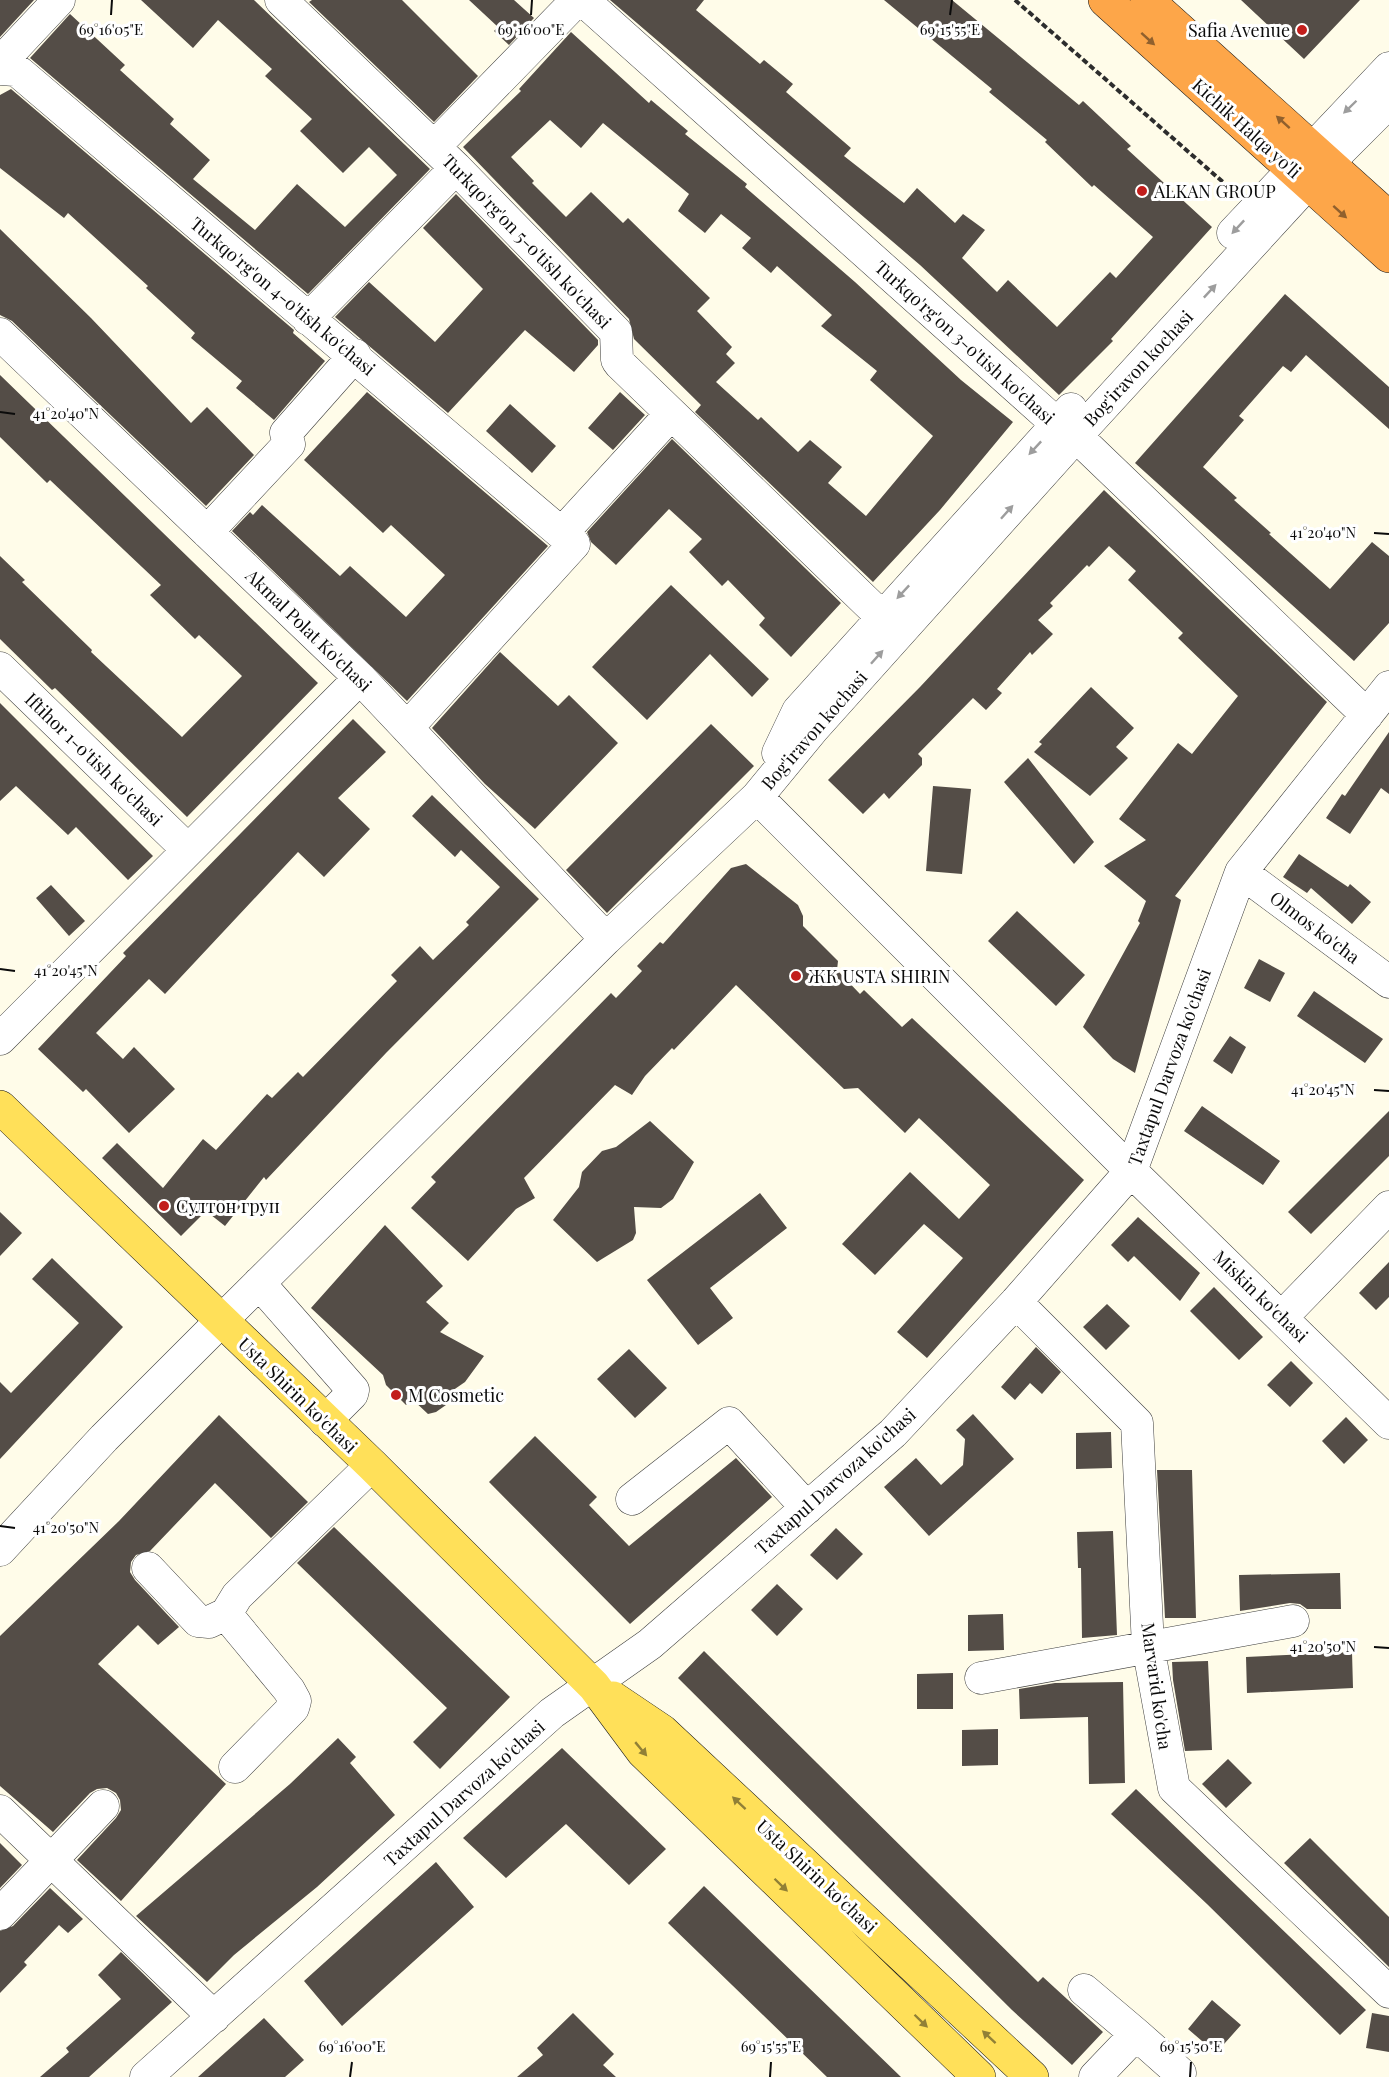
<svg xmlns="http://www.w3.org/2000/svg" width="1389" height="2077" font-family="'Playfair Display',serif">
<rect width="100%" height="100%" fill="#fffce9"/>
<path fill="#544d47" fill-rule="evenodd" d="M0,0h34l-34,37z
M141,0h113l176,169 -122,125 -278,-236 40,-44 55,51 -5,5 54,49 -4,5 40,36 -17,19 62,51 42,-46 48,43 52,-52 -28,-28 -26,26 -43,-42 12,-12 -47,-43 7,-7 -54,-49 -25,28z
M312,0h90l76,76 -44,46 -125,-120z
M469,0h45l20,18 -25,27 -15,-14 4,-4z
M610,0h94l-8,10 64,54 4,-4 29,24 -7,8 65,56 -7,8 60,47 13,-15 38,35 8,-9 22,16 -23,28 35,34 11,-12 49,47 53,-55 6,6 37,-41 -59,-52 -2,2 -47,-45 2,-2 -58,-48 3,-3 -108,-89h68l127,105 4,-4 48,45 -4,3 85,78 -101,112 2,2 -54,54 -139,-130z
M1241,0h119l-56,59z
M571,32l78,71 2,-3 37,31 -3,3 62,50 -2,3 110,95 106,98 52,42 -73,88 -67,72 -178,-170 6,-7 -67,-66 -5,-20 -166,-172 58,-56 -2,-2zM550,120l31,28 22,-25 86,71 -11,17 27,22 16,-19 30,24 -9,10 29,25 6,-7 55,49 -11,11 56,45 -7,9 63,56 -67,80 -38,-33 14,-16 -32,-27 -12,12 -37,-35 -3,3 -42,-38 19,-19 -9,-9 6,-7 -35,-36 13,-13 -82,-80 -5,5 -32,-31 -25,25 -34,-34 2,-2 -23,-24z
M11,89l283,241 -1,3 32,28 -51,59 -38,-32 6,-7 -51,-43 4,-5 -49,-45 2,-2 -80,-73 -4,5 -64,-50v-73z
M456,194l142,146v5l-24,27 -49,-42 -77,83 -113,-96 34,-35 66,60 48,-53 -60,-61z
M0,229l91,89 100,105 16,-16 47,48 -48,51 -194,-185 -12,-6z
M1285,294l104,93v42l-83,-74 -15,17 -8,-6 -44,50 5,4 -41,47 34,31 -3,2 37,33 -2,1 61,55 42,-47 17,14v67l-35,38 -219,-198z
M0,375l318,308 -131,134 -132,-129 -3,2 -52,-51v-83l25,24 -3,2 70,68 -1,2 91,85 60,-61 -43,-41 -4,4 -45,-44 11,-10 -111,-105 -3,3 -47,-46z
M367,392l181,154 -141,155 -175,-170 18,-19 3,3 9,-10 78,71 10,-10 56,51 39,-42 -54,-50 -8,8 -79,-73z
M620,392l25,23 -32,35 -25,-22z
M510,404l46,42 -24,27 -46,-42z
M672,439l169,164 -50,54 -32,-32 6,-7 -37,-38 -6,6 -33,-34 13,-13 -33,-30 -53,56 -25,-23 -4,-10z
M1104,490l223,212 -152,194 6,4 -46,173 -22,-14 -30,-32 57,-104 -2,-2 8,-20 -42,-35 42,-26 -27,-21 59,-76 14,11 46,-58 -60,-58 5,-5 -55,-53 8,-9 -27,-25 -20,21 -2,-2 -37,38 3,3 -15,14 15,14 -21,21 -2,-3 -33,37 5,4 -16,17 -13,-12 -55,56 4,4v7l-33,34 -5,-6 -21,21 -35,-34 92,-93z
M671,585l98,94 -17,18 -42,-43 -63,66 -55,-53z
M500,652l58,54 11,-11 49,48 -83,86 -50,-45 -53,-56z
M1091,687l43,41 -18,19 12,11 -38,38 -56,-44 8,-8 -3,-2z
M0,703l153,153 -25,24 -52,-53 -8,8 -52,-49 -16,15z
M353,719l33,33 -48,46 32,31 -46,48 -26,-25 -133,142 -16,-15 -53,54 27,26 11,-12 41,42 -46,44 -43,-44 -3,3 -45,-43 88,-93 -3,-3z
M711,724l43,42 -147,147 -41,-43z
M1389,732v62l-8,-6 -31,46 -24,-16 16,-24 3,2z
M1028,758l66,84 -20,22 -70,-82z
M933,786l38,3 -9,85 -36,-3z
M432,795l107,104 -153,154 -120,127 -2,-3 -39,49 -19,-15 -25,25 -79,-78 15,-15 46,45 40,-49 13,11 51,-56 5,4 26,-26 5,5 94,-96 -6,-6 29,-29 13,14 36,-35 -3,-3 34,-35 -39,-37 -6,7 -43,-41z
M1299,854l49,33 2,-3 21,18 -19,22 -41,-36 -4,5 -24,-16z
M746,864l52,41 5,11v10l35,35 -1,9 23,24 4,-4 38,37 10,-9 172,162 -157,178 -30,-26 66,-74 -39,-34 -49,51 -33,-31 68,-72 49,47 31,-34 -71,-67 -14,15 -47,-45 -14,1 -108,-104 -62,65 -2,-2 -27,28 -13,19 -17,-10 -91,93 11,20 -19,11 -48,52 -57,-53 25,-26 -5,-5 180,-184 5,5 26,-27 -5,-5 23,-24 3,2 68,-76z
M51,885l34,36 -16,15 -33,-38z
M1017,911l68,64 -29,31 -68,-65z
M1259,959l26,14 -15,29 -26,-14z
M1314,991l69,48 -18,24 -68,-47z
M1230,1036l16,11 -14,27 -19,-13z
M1202,1106l78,55 -17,24 -79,-54z
M1389,1111v45l-78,78 -23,-22z
M650,1121l44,41 -21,37 -12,9 -27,-1 2,26 -3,7 -36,22 -44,-42 26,-33 3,-15 20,-21 14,-4z
M760,1193l27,35 -77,60 23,30 -35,27 -51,-65z
M0,1212l22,21 -22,23z
M1138,1217l62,56 -20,28 -46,-45 -6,6 -17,-17z
M385,1225l58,61 -17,16 23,21 -9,9 44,24 -19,26 -16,11 -3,12 -10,7 -8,2 -16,-15 -6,6 -20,-20 -3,-10 -72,-67z
M52,1258l71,69 -123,132v-77l11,11 68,-70 -47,-44z
M1389,1262v35l-13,13 -17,-17z
M1214,1287l49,50 -24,23 -49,-49z
M1107,1304l23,22 -24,24 -23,-23z
M1036,1347l25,25 -19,22 -12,-11 -15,17 -14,-13z
M629,1349l38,39 -32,30 -38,-39z
M1291,1361l22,22 -23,24 -23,-22z
M973,1414l41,45 -85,77 -45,-49 32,-29 25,27 22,-20 2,-26 -9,-9z
M219,1415l89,87 -37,36 -56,-55 -65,68 -14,4 -5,7 -1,10 5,8 44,47 -21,18 -20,-20 -40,39 128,120 -105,117 -44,-41 39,-42 5,-8 -1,-10 -4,-7 -9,-5 -10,1 -7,4 -37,39 -53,-46v-150l119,-115z
M1346,1417l22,23 -24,24 -22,-23z
M1111,1432l1,36 -36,1v-36z
M535,1436l62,61 -8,8 40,41 107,-88 36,39 -142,127 -141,-142z
M1157,1470h35l4,148h-31z
M334,1527l176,170 -70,72 -27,-27 34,-34 -150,-145z
M836,1528l27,26 -26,26 -27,-25z
M1113,1531l4,104 -35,3 -1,-70h-3l-1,-36z
M1340,1573l1,36h-34l-7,-5 -10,-1 -50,8 -1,-36z
M777,1584l26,25 -26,27 -26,-26z
M1003,1614l1,36 -36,1v-36z
M704,1651l334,331 5,-5 60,55 -31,33 -60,-55 -334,-332z
M1352,1652l1,36 -106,5 -1,-36z
M1208,1661l4,89 -27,1 -12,-71 -1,-18z
M953,1673v36h-36v-35z
M1123,1682l2,101 -36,1 -1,-67 -68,2 -1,-30 36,-6z
M998,1729v36l-36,1v-36z
M338,1738l18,19 -6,6 45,52 -78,72 -83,68 -27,27 -71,-66 154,-132z
M562,1748l104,101 -37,36 -63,-61 -60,54 -43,-40z
M1228,1759l24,24 -26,25 -24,-24z
M1136,1789l230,221 -26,25 -133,-131 -96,-90z
M1310,1838l79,79v50l-105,-104z
M0,1843l22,22 -22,23z
M436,1862l38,45 -132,119 -38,-45z
M704,1886l99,96 98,95h-74l-159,-154z
M50,1888l33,31 -15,14 -9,-8 -35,37 3,3 -27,28v-62l13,-5z
M121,1952l51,50 -83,75h-49l29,-25 -3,-4 55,-49 -23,-24z
M1212,2000l29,25 -25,28 -28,-24z
M573,2013l41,41 -11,11 13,12h-99l26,-22 -6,-7z
M1372,2013l17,3v36l-23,-4z
M264,2018l40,42 -19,17h-87z"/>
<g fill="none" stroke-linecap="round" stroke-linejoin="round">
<defs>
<path id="minor" d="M281,0l175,168 160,164 1,28 3,4 261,252
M583,0l474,424 19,12 291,279
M0,63l59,-63
M0,69l15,1 5,3 554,471 -167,184
M434,147l143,-147
M1233,233l156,-165
M308,319l148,-151
M0,334l360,344 246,261
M207,532l82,-88 -3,-11 69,-78
M562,533l109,-119
M0,668l188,182
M778,753l20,-42 273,-302
M757,797l374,374 258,252
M1241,872l148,110
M0,1039l360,-361
M259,1283l94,107 -1,4 -27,27
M1016,1302l121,121 11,223 26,142 215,204
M1283,1316l106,-109
M632,1499l97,-76 78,85
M0,1550l104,-112 117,-117 385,-382 151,-142 56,-68 263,-293 232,-253 81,-81
M148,1568l50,53 11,1 17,-8
M981,1678l312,-57
M235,1767l58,-59 2,-7 -6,-11 -63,-76 11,-18 135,-131
M0,1811l214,206
M0,1914l103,-108
M1084,1990l52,44 -41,43
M1136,2034l44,39
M146,2077l406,-364 98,-69 243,-211 123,-131 115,-131 110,-299 148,-185"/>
<path id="major" d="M0,1107l372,358 222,221 49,66 336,325
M613,1698l49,33 370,346"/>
<path id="highway" d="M1105,0l284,256
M1147,0l242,218"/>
</defs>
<use href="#minor" stroke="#3e3e3e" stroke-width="33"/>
<use href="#major" stroke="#1c1c1c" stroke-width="34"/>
<use href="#highway" stroke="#1c1c1c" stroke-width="34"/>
<path stroke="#2d2d2d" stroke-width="4" stroke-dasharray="6 3" stroke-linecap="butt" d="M1015,0l217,190"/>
<use href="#minor" stroke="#fff" stroke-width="32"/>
<use href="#major" stroke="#ffe059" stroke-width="33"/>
<use href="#highway" stroke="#fda649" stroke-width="33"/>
</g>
<defs><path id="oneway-solid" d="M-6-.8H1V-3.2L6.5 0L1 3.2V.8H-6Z" transform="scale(1.5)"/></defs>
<g fill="#90602d">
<use href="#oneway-solid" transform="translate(1148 39) rotate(42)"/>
<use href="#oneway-solid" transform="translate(1283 122) rotate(-138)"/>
<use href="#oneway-solid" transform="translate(1340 212) rotate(42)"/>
</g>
<g fill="#9d9d9d">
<use href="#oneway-solid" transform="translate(1350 107) rotate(136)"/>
<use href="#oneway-solid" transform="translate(1238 227) rotate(133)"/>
<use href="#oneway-solid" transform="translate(1210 291) rotate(-47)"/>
<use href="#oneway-solid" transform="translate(1035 448) rotate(133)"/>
<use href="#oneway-solid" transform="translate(1007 512) rotate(-48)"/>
<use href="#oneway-solid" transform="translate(903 592) rotate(133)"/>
<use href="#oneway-solid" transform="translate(877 657) rotate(-48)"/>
</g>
<g fill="#918036">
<use href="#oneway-solid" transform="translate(641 1749) rotate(50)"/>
<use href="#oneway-solid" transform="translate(739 1803) rotate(-137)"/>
<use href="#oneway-solid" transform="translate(781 1885) rotate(44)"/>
<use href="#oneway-solid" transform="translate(921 2021) rotate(44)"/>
<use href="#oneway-solid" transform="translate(989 2037) rotate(-137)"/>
</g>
<path fill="none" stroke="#0b0b0b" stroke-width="2" d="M111,15l1,-15M531,15l1,-15M950,15l2,-15M0,412l15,2M1374,533l15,1M0,969l15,2M1374,1090l15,1M0,1526l15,2M1374,1647l15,1M350,2077l2,-15M770,2077l1,-15M1190,2077l1,-15"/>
<g fill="#c21e1c" stroke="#fff" stroke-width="2">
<circle cx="1302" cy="30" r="6"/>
<circle cx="1142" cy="191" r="6"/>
<circle cx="796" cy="976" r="6"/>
<circle cx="164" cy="1206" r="6"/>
<circle cx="396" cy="1395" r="6"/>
</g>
<g text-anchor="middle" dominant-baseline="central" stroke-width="6" stroke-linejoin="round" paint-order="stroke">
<g font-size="18" fill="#0b0b0b" stroke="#fff" text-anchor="start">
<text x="1290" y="30" text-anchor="end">Safia Avenue</text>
<text x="1154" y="191">ALKAN GROUP</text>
<text x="808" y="976">ЖК USTA SHIRIN</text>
<text x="176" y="1206">Султон груп</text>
<text x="408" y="1395">M Cosmetic</text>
</g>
<g font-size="18" fill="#0b0b0b" stroke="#fff">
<text transform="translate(1247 128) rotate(42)">Kichik Halqa yo'li</text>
<text transform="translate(527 241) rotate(46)">Turkqo'rg'on 5-o'tish ko'chasi</text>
<text transform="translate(283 296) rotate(40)">Turkqo'rg'on 4-o'tish ko'chasi</text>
<text transform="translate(965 342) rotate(42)">Turkqo'rg'on 3-o'tish ko'chasi</text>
<text transform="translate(1138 368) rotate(-47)">Bog'iravon kochasi</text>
<text transform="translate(309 630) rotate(44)">Akmal Polat Ko'chasi</text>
<text transform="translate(814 730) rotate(-49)">Bog'iravon kochasi</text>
<text transform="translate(94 759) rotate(44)">Iftihor 1-o'tish ko'chasi</text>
<text transform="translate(1315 927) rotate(37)">Olmos ko'cha</text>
<text transform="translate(1169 1067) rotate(-70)">Taxtapul Darvoza ko'chasi</text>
<text transform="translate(1261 1296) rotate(44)">Miskin ko'chasi</text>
<text transform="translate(298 1395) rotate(44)">Usta Shirin ko'chasi</text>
<text transform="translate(835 1481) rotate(-42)">Taxtapul Darvoza ko'chasi</text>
<text transform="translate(1157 1686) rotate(82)">Marvarid ko'cha</text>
<text transform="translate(464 1793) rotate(-42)">Taxtapul Darvoza ko'chasi</text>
<text transform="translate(817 1876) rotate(43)">Usta Shirin ko'chasi</text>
</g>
</g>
<g font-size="15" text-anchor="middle" fill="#0b0b0b" stroke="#fff" stroke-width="6" stroke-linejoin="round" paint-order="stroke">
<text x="111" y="35">69°16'05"E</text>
<text x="531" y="35">69°16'00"E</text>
<text x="950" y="35">69°15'55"E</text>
<text x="66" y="419">41°20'40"N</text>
<text x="1323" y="538">41°20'40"N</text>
<text x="66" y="976">41°20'45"N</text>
<text x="1323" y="1095">41°20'45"N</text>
<text x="66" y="1533">41°20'50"N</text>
<text x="1323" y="1652">41°20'50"N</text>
<text x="352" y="2052">69°16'00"E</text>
<text x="771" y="2052">69°15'55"E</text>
<text x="1191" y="2052">69°15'50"E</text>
</g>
</svg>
